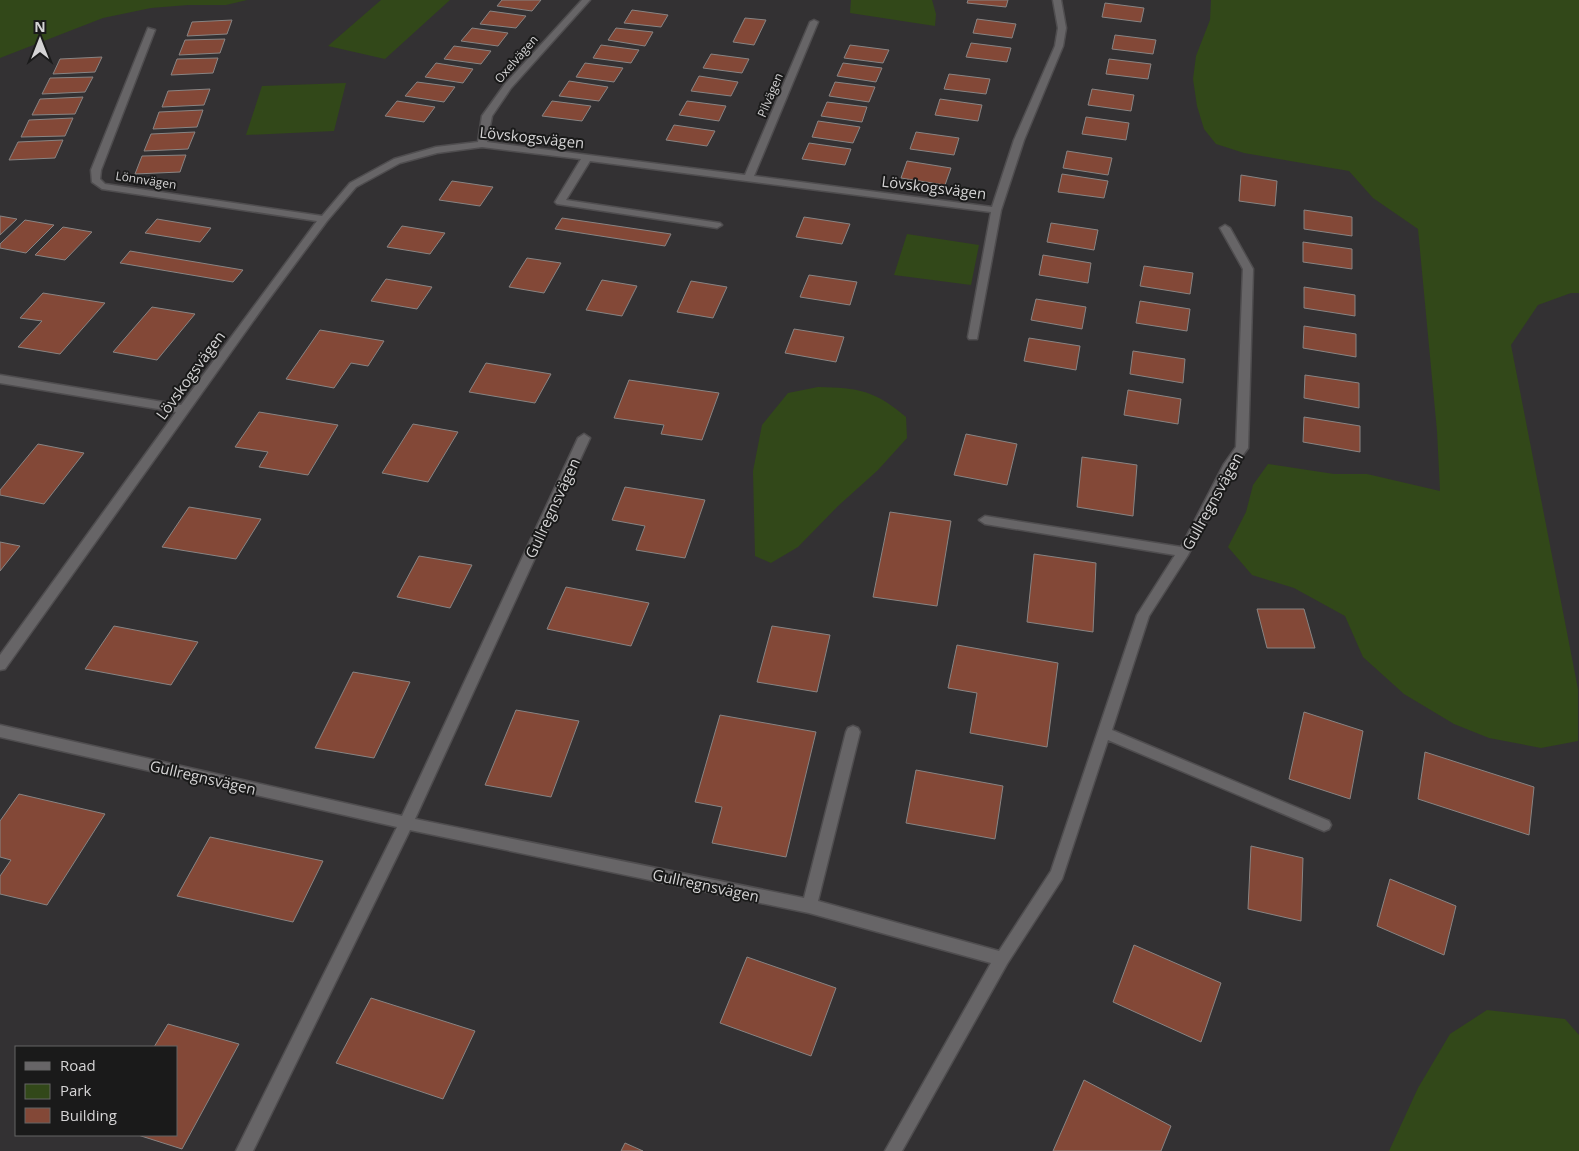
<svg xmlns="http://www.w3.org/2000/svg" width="1579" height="1151" font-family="'Open Sans',sans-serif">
<rect width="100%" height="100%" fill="#333133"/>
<path fill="#324819" d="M0,0h247l-21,5h-38l-37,3 -48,10 -103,40z
M381,0h69l-65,59 -57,-13z
M851,0h81l4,14 -1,12 -85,-13z
M1211,0h368v293h-8l-33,12 -27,40 67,344v52l-37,7 -52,-10 -35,-14 -50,-30 -41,-37 -18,-41 -51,-28 -42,-13 -24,-28 18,-35 7,-27 15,-21 66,10h33l73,17 -3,-60 -19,-202 -45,-31 -24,-27 -105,-18 -28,-9 -12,-15 -7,-23 -4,-27 3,-23 14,-36z
M346,83l-12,48 -88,4 16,-49z
M907,234l72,11 -8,40 -77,-10z
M818,387c41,1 56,3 88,30l1,21 -29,32 -40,36 -40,41 -27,16 -16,-7 -2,-85 9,-46 26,-32z
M1487,1010l78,9 14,16v116h-190l29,-63 32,-54z"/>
<path fill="#834837" stroke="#888483" d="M502,0h39l-9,11 -35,-5z
M968,0h40l-2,7 -39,-4z
M1105,3l39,5 -3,14 -39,-5z
M632,10l36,5 -7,12 -37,-4z
M490,11l36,5 -10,12 -36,-4z
M745,18l21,2 -12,25 -21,-3z
M977,19l39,5 -4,14 -39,-5z
M232,20l-5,14 -40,2 5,-14z
M472,28l36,5 -10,13 -37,-5z
M616,28l37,4 -8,14 -37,-6z
M1115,35l41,5 -3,14 -41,-5z
M225,39l-5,14 -41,2 6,-15z
M971,43l40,5 -4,14 -41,-5z
M601,45l38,5 -8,13 -38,-5z
M850,45l39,5 -6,13 -39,-5z
M454,46l37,5 -10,13 -37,-5z
M711,54l38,5 -7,14 -39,-5z
M102,57l-7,15 -42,2 7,-15z
M218,58l-5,15 -42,2 6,-16z
M1109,59l42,5 -3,15 -42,-5z
M436,63l37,6 -10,14 -38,-6z
M585,63l38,5 -9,14 -38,-5z
M843,63l39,5 -6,14 -39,-6z
M949,74l41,5 -4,15 -42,-5z
M699,76l39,6 -7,14 -40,-5z
M93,77l-8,15 -43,2 8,-16z
M569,81l39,6 -9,14 -40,-5z
M417,82l38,5 -11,15 -39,-6z
M835,82l40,5 -6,15 -40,-6z
M210,89l-6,16 -42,2 6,-16z
M1092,89l42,6 -3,16 -43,-6z
M83,97l-8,17 -43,1 8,-16z
M940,99l42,6 -4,16 -43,-6z
M397,101l38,6 -11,15 -39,-6z
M552,101l39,5 -9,15 -40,-5z
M687,101l39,5 -7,15 -40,-6z
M827,102l40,5 -5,15 -41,-6z
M203,110l-6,17 -44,2 6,-17z
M1086,117l43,6 -3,17 -44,-6z
M73,118l-8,18 -44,1 8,-17z
M818,121l42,6 -7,16 -41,-6z
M674,125l41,6 -8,15 -41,-6z
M195,132l-7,17 -44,2 7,-17z
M916,132l43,6 -5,17 -44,-6z
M63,140l-8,18 -46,2 9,-18z
M809,143l42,6 -6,16 -43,-6z
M1067,151l45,7 -4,17 -45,-7z
M186,155l-6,17 -45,2 7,-18z
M907,161l44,7 -6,17 -44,-7z
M1062,174l46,7 -4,17 -46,-6z
M1241,175l36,6 -2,25 -36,-5z
M452,181l41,6 -13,19 -41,-6z
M1304,210l48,7v19l-48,-7z
M0,216l17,3 -17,16z
M804,217l46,7 -8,20 -46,-7z
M562,218l109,16 -6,12 -110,-17z
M157,219l54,9 -11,14 -55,-9z
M25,220l29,5 -28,28 -26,-5v-4z
M1051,223l47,7 -4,20 -47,-8z
M402,226l43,7 -15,21 -43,-7z
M63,227l29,5 -27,28 -30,-5z
M1303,242l49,7v20l-49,-7z
M130,251l113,19 -10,12 -113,-19z
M1043,255l48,8 -3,20 -49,-8z
M527,258l34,5 -17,30 -35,-6z
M1144,266l49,7 -3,21 -50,-8z
M809,275l48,7 -7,23 -50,-8z
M386,279l46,8 -15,22 -46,-8z
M602,280l35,6 -15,30 -36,-6z
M691,281l36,6 -14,31 -36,-6z
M1304,287l51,8v21l-51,-8z
M43,293l62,10 -45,51 -42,-7 24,-26 -22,-3z
M1036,299l50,8 -4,22 -51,-9z
M1140,301l50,8 -3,22 -51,-8z
M152,307l43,7 -38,46 -44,-8z
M1304,326l52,8v23l-53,-9z
M794,329l50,8 -8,25 -51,-9z
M320,330l64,11 -16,25 -17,-3 -17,25 -48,-9z
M1029,338l51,8 -4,24 -52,-9z
M1133,351l52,8 -2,24 -53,-9z
M486,363l65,11 -16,29 -66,-11z
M1305,375l54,8v25l-55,-10z
M629,380l90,13 -17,47 -41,-6 3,-9 -50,-7z
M1128,390l53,9 -3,25 -54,-9z
M259,412l79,13 -30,50 -49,-8 9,-15 -33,-5z
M1304,417l56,9v26l-57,-10z
M413,424l45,8 -30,50 -46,-9z
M966,434l51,10 -10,41 -53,-10z
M38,444l46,9 -40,51 -44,-9v-5z
M1082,457l55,8 -4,51 -56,-9z
M625,487l80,13 -20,58 -49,-8 9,-24 -33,-6z
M189,507l72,12 -25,40 -74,-12z
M890,512l61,9 -14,85 -64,-9z
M0,542l20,4 -20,25z
M1034,554l62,9 -3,69 -66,-10z
M419,556l53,9 -22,43 -53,-11z
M566,587l83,16 -18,43 -84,-17z
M1257,609h47l11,39h-48z
M114,626l84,16 -27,43 -86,-16z
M772,626l58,9 -13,57 -60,-10z
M957,645l101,18 -11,84 -77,-14 7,-40 -29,-5z
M353,672l57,10 -36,76 -59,-10z
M516,710l63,11 -28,76 -66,-12z
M1304,712l59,19 -13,68 -61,-20z
M720,715l96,17 -30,125 -74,-14 10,-36 -27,-5z
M1425,752l109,35 -5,48 -111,-36z
M916,770l87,16 -8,53 -89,-16z
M19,794l86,20 -58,91 -47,-11v-18l11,-16 -11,-3v-36z
M210,837l113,24 -30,61 -116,-26z
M1251,846l52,12 -2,63 -53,-12z
M1390,879l66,27 -12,49 -67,-29z
M1134,945l87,38 -20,59 -88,-40z
M747,957l89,31 -25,68 -91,-33z
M371,998l104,33 -32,68 -107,-36z
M168,1024l71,20 -57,105 -44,-14h38v-88h-22z
M1084,1080l87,46 -10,25h-108z
M625,1143l18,8h-22z"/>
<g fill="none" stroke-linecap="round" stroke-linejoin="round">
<defs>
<path id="minor" d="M582,0h8l-79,88 -19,28 -5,26 258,33 65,-153 4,-2 4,2 -64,154 238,31 22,-67 41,-94 3,-18 -5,-28h8l5,28 -3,18 -39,94 -23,70 -24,129h-8l-1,-2 23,-125 -401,-51 -24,39 154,23 2,2 -5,3 -160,-24 -2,-2 26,-43 -99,-12 -45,6 -37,10 -44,24 -29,34 -61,82 -261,366 -5,1v-15l176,-243 -176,-29v-8l181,30 136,-184 -215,-32 -10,-7 -1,-12 57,-142 7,2 -54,140 -1,9 5,5 217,32 28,-33 44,-24 42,-12 42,-5 4,-26 23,-32z
M1225,225l5,3 23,41 -5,179 -13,18 -47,89 -39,61 -37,114 217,91 2,4 -2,4 -5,2 -5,-2 -211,-89 -46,139 -55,85 -105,187h-17l106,-188 -182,-50 -399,-83 -157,321h-17l161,-324 -397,-90v-12l402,91 176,-378 6,-4 6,4 -175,381 389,79 42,-166 2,-4 5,-2 5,2 2,4 -42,169 181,50 52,-80 86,-256 38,-60 -190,-31 -6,-4 6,-4 196,31 43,-83 12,-17 7,-178 -23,-41z"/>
</defs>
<use href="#minor" stroke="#4f4d4f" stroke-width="3"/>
<use href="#minor" fill="#676567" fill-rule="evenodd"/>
</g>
<g text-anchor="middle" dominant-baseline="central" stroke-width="4" stroke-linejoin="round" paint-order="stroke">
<g font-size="12" fill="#d5d4d5" stroke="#1a1a1a">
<text transform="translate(516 59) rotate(-49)">Oxelvägen</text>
<text transform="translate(770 95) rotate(-67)">Pilvägen</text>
<text transform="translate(146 180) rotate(9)">Lönnvägen</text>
</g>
<g font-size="15" fill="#d5d4d5" stroke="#1a1a1a">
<text transform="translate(532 137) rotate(6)">Lövskogsvägen</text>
<text transform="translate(934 187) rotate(7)">Lövskogsvägen</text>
<text transform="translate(190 375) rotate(-54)">Lövskogsvägen</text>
<text transform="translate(1212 501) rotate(-61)">Gullregnsvägen</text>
<text transform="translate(552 508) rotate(-65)">Gullregnsvägen</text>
<text transform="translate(203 777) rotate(13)">Gullregnsvägen</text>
<text transform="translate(706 885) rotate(12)">Gullregnsvägen</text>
</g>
</g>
<rect x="15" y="1046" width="162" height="90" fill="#1a1a1a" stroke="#656465"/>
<rect x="25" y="1062" width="25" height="8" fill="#676567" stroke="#656465"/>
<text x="60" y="1071" font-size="15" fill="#d5d4d5">Road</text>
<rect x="25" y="1084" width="25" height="15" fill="#324819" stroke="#656465"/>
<text x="60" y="1096" font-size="15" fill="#d5d4d5">Park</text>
<rect x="25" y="1108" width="25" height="15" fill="#834837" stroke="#656465"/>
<text x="60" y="1121" font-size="15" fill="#d5d4d5">Building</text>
<g transform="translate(40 40)" stroke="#1a1a1a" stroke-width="4" paint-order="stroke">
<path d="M0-4L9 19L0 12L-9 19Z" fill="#d5d4d5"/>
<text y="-8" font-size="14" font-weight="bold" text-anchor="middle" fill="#d5d4d5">N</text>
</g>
</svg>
